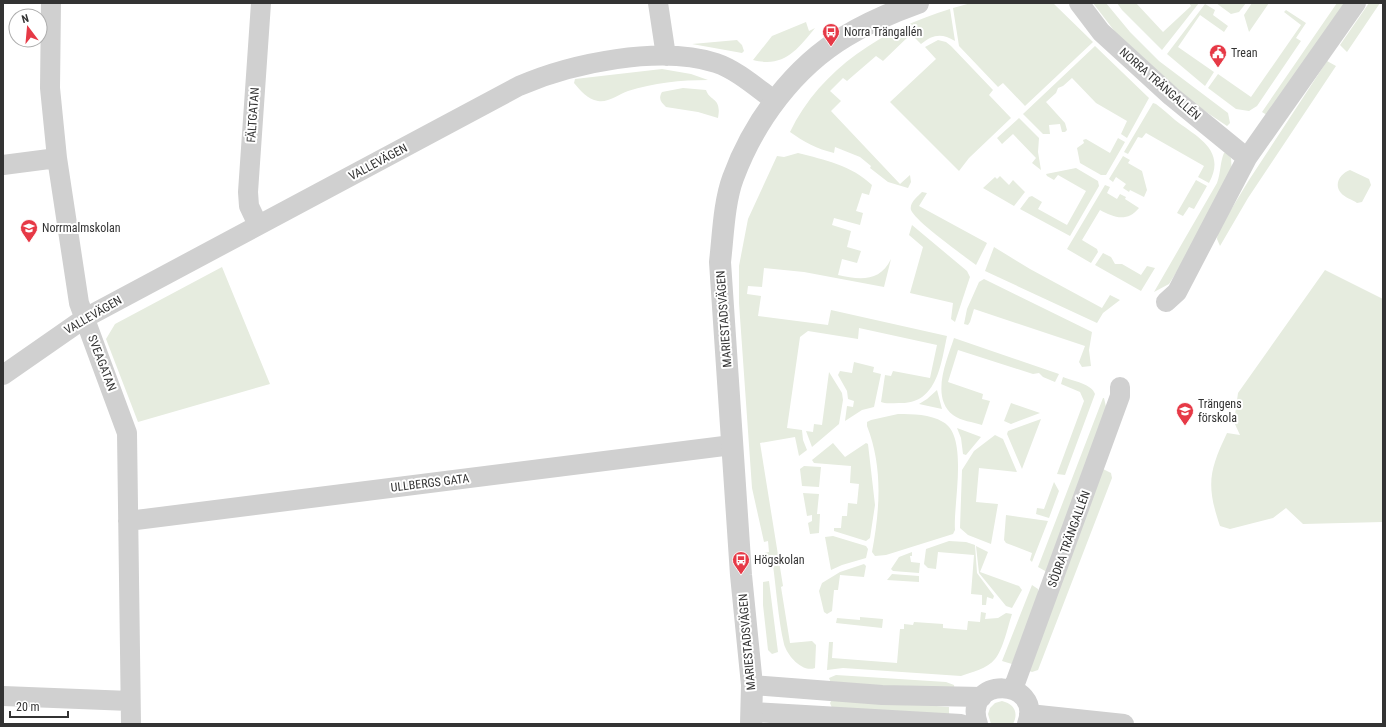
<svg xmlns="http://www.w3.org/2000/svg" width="1386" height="727" font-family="'Roboto Condensed',sans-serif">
<rect width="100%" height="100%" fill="#fff"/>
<path fill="#e6ecdf" d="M971,3h82l40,39 -68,64 -22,-23 -5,4 -39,-41 -6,-38z
M1093,3h13l24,29 29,29 69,52 2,10 -3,3 -31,-21 -77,-68z
M1117,3h19l27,29 28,-26 -2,-3h10l-37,47 -40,-40z
M1216,3h30l-7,9 -8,2z
M1252,3h17l-20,29 -5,-17z
M1337,3h12l-79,114 -8,-5z
M1369,3h11l-33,49 -7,-7z
M1205,4l10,6 -2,5 15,11 -4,6 -24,-17 -22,32 36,25 -9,14 -38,-32z
M950,9l5,32c-13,-8 -22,-7 -34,3l-10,-10 -28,27 -7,-5 -29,25 -4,-3 -13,13 11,10 -10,10 69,73 10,-9 1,7 -3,6 -20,-6 -18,-14 1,-2 -11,-9 -25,-10 -1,6c-17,-4 -30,-11 -44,-21 31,-64 94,-103 160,-123z
M1286,10l20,13 -10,15 5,3 -44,65 -8,5 -13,-2 -28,-21 10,-14 33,23 50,-72 -17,-13z
M806,22l3,9 6,-3c-18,22 -31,40 -62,32l19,-24z
M737,40l5,5 2,6 -2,2 -50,-9z
M938,40l8,2 5,4 42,44 -4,5 22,23 -42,40 -10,13 -69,-69 46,-43 -11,-12z
M1095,46l54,52 -22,40 -6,-4 6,-13 -31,-18 -24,-25 -9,8 -5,2 -2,5 -10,9 19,21 2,7 -2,2h-3l-2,-8 -11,1 1,9h-7l-20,-20z
M1327,61l9,5 -88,132 -28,48 -3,-7 1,-8 31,-51z
M662,69l29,5 17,6c-27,0 -55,3 -80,11 -9,3 -20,12 -30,10 -11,-2 -17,-10 -24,-18l1,-4z
M683,88l23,2c4,12 16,7 12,28l-20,-6 -32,-5c-5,-5 -8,-8 -4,-15z
M1153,103l3,1c7,5 13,11 19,16 22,17 52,30 34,63l-11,-6 6,-11 -58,-33 -4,5 -4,-1 -10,17 -4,-2z
M1019,118l20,20 -1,14 3,18 -9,-7 4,-5 -23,-24 -11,10 -5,-6z
M1118,138l7,4 -19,33h-5l-21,-12 -3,-15 7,-5 -1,-3 3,-1 24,14z
M1226,152l5,6 1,16 -41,75 -22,35 -15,8 63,-109c4,-11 3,-21 7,-30z
M798,153c27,7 53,12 74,32l-3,10 -7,-2 -6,18 7,2 -3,12 -26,-7 -2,7 19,6 -4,16 14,4 -4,12 -15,-4 -4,16c22,5 42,7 53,-16l-7,28 -80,-15 -40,-4 -2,19 -14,-1 -1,8 14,2 -3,20 70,9 3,-15 116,26c-6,28 -10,69 -48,67 -6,0 -14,1 -18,-1l4,-27 6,1 2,-5 37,7 7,-33 -78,-17 -1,11 -50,-8 -8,6 -13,91 15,2 1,10 4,10 -8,6 -4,-19 -35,6 23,143 -2,1 9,56 22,-2 4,4 -1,23c-13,5 -28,-13 -31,-24 -6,-25 -8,-59 -12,-86l-7,1 -1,-6 5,-1 -1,-11 -4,1 -12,-54 -13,-185v-37l9,-47 29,-63 7,1z
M1123,156l7,4 -2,3 14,8 5,19 -3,7 -14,-7 -1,2 -6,-4 3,-4 -10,-7 -3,5 -4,-3z
M1076,168l22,13 1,5 -29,50 -50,-27 9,-12 3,-1 10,6 -4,7 29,16 19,-34 -28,-16 -4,5 -7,-4 -1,-2z
M1350,170l19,9 2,6 -9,17 -5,1c-4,-3 -13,-6 -16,-10 -8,-9 0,-20 9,-23z
M1000,176l9,9 4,-5 12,12 -11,14 -31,-18 12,-11 2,2z
M1196,180l11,6 -13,23 -5,-2 -6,9 -6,-3z
M1105,185l5,2 -3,6 10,6 3,-5 6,3 -1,2 14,9c-12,15 -26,9 -39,2l-18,30 15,9 1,3 -7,11 -24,-14z
M922,192l5,1 -8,13 68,37 -11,22c-12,-9 -61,-44 -65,-55 -2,-7 7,-14 11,-18z
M912,225l55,46 3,6 -15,45 -4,-3 2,-16 -43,-10 13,-46 -14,-12z
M994,247l36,22 72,39 8,-13 10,5 -17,13 -6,10 -112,-52z
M1103,253l8,4 4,7h7l19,11 6,-9 8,2 -14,23 -46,-26z
M222,267l48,117 -132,38 -32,-83 9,-15z
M1325,270l58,29v223l-80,2 -17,-16 -13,10 -43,11 -10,-3c-14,-41 -11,-55 7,-93l13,2 -6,-13 4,-29z
M984,279l108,53 -3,18 2,16 -9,1 -3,-5 6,-16 -111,-37 -4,13 -2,3 -4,-1 3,-15 12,-27z
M954,338l105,36 -4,8 -12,-5 -4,-4 -6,1 -75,-24 -10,32 35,12 -1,5 8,2 -8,24c-9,-3 -21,-4 -29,-10 -23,-18 -6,-55 1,-77z
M854,362l20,5 -1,5 8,2 -7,33 -12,3 -17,11 2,-15 6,1 1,-6 -6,-2 -1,-8 -9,-16 2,-4 12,2z
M829,372l13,21 1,7 -4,24 -27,23 -6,-16 7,1 1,-8 8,1z
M1063,377c10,4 29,7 32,17l-30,81 -8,-1 27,-73 -4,-9 -19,-8z
M937,390l5,19 -23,-5 8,-5z
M1103,398h1l3,13 -60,161 -9,-5z
M1011,403l29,10 -29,11 -7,-3z
M898,414c15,0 32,0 45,8 26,14 10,81 12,108l-2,4 -67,21 -11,1 -3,-4c8,-43 11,-85 -5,-126v-4l4,-2z
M1041,419l-19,50 -15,-35 1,-3z
M957,428l24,9 -15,18 -3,-1 -2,-16z
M995,435l8,4 14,33 -38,-4 -3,34 22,2 -7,40 -23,-9 -8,-7 2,-58 12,-19z
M833,443l12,14 21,-14 2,1 7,61 -5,33 -4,3 -32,-10v-3h7l1,-12h5l1,-13 9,1 2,-20 -9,-1 1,-17 -37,-3 -2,-3z
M804,466l17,1 -2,20 -17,-1 -2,-17z
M1103,469l8,4 1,5 -74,192 -6,2 -5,-2z
M1054,482l5,9 -10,27 -13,-4 1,-6 7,1z
M803,493l16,1 -2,20h3l-1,19 -9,1 -2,-11 4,-2v-6l-5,1z
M1006,515l42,6 -16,41 -2,-2 2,-7 -26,-10 -2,-3z
M833,536l33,10 2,3 -2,9 -24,7 -11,5 -6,-33z
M949,541l17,1 9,3 2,28 17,23 -1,3 -6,-2 -1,8h-4v-10l-11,-1 3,-39 -36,-3 -2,17 -8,-1 -4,-4 2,-15z
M976,546l12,6 -8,20 39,14 3,4 -10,18 -6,-2 -27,-33z
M912,552v4h-2l1,6 9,1 -1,10 -26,-2 -2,-2 8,-12z
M864,564l2,2 -2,11 -24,-2 -2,15h-4l-2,21 -5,3 -3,-2 -5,-21 3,-8 18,-11z
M892,574l27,2v6l-32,-2z
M769,581l9,71 -6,2 -4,-4 -5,-45v-23z
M1032,585l6,4 1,5 -27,70 -10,-3z
M981,612l5,1 -1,6 13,-1 8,-5 6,1c-4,12 -9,36 -17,45 -8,10 -23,13 -34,17l-118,-8 -16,2 2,-28h4l-1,16 65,5 3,-34h4v-5l9,1 1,-3 29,2v4l24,2 1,-9 12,1z
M860,617l23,2 -1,9 -46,-5 1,-5 23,2z
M836,675l110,7 8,3 1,7 -124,-9 -2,-5z
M833,698l116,9v8l-117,-7 -2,-5z
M1002,701c12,3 17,11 11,23h-22l-3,-10 2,-6 5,-5z"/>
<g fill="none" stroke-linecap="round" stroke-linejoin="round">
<path stroke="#d0d0d0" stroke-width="20" d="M51,3l-1,85 7,70 22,145 48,130 4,291
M658,3l8,53
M1079,3l22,29 70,64 76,62
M3,165l54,-7
M258,225l-9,-19 -1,-14 13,-189
M1166,302l11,-10 70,-134 109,-155
M3,375l82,-57 434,-232c53,-23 141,-41 197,-23 21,7 41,25 59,38
M128,521l604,-76
M752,685l130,10 100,2
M1013,689l107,-293v-9
M3,696l127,5
M752,712l209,12
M1029,714l95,10
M978,724c-17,-48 66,-47 49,0"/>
<path stroke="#d0d0d0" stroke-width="22" d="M751,724l1,-39 -11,-110 -21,-313c3,-26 4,-60 13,-84 21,-57 61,-111 113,-142 23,-14 47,-24 72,-33"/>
</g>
<defs>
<symbol id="bus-pin" viewBox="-11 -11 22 30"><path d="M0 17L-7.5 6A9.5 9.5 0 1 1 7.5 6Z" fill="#e63946" stroke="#fff"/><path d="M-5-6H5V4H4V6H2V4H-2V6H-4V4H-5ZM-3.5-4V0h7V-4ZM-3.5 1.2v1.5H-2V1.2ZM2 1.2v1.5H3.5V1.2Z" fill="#fff"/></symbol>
<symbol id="civic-pin" viewBox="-11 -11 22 30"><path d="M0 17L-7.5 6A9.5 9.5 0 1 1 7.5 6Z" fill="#e63946" stroke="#fff"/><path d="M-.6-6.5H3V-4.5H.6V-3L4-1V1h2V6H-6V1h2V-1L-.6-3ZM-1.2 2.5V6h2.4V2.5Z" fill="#fff"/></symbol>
<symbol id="school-pin" viewBox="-11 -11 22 30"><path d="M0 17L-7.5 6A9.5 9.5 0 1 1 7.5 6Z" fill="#e63946" stroke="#fff"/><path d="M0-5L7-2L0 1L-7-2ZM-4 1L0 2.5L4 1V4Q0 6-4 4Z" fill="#fff"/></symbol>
</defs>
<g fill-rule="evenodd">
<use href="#bus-pin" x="821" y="22" width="20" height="27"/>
<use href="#civic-pin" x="1208" y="43" width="20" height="27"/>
<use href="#school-pin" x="19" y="218" width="20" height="27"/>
<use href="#school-pin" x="1175" y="401" width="20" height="27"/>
<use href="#bus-pin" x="731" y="550" width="20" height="27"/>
</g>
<g text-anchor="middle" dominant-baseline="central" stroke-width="4" stroke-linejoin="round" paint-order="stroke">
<g font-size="12" fill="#333" stroke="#fff" text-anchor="start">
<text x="844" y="32">Norra Trängallén</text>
<text x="1231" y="53">Trean</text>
<text x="42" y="228">Norrmalmskolan</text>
<text x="1198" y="404">Trängens<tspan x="1198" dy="14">förskola</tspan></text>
<text x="754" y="560">Högskolan</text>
</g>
<g font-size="12" fill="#333" stroke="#fff">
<text transform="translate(1160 84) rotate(41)">NORRA TRÄNGALLÉN</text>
<text transform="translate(253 115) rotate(-86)">FÄLTGATAN</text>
<text transform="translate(378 162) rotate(-28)">VALLEVÄGEN</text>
<text transform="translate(93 315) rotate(-30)">VALLEVÄGEN</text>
<text transform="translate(724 319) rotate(-94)">MARIESTADSVÄGEN</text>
<text transform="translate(102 363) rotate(69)">SVEAGATAN</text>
<text transform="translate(430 483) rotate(-7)">ULLBERGS GATA</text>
<text transform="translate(1069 539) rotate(-70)">SÖDRA TRÄNGALLÉN</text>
<text transform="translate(747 642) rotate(-95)">MARIESTADSVÄGEN</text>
</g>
</g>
<rect width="1386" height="727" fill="none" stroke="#333333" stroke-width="8"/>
<g transform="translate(28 28) rotate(344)"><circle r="19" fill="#ffffff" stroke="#adadad"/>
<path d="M0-3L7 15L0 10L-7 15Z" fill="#e63946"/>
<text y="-6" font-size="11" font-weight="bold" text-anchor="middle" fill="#333333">N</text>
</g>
<path d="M10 711v6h58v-6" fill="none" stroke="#333333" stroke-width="2"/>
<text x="16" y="711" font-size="12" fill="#333333" stroke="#ffffff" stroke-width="3" paint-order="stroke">20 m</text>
</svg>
